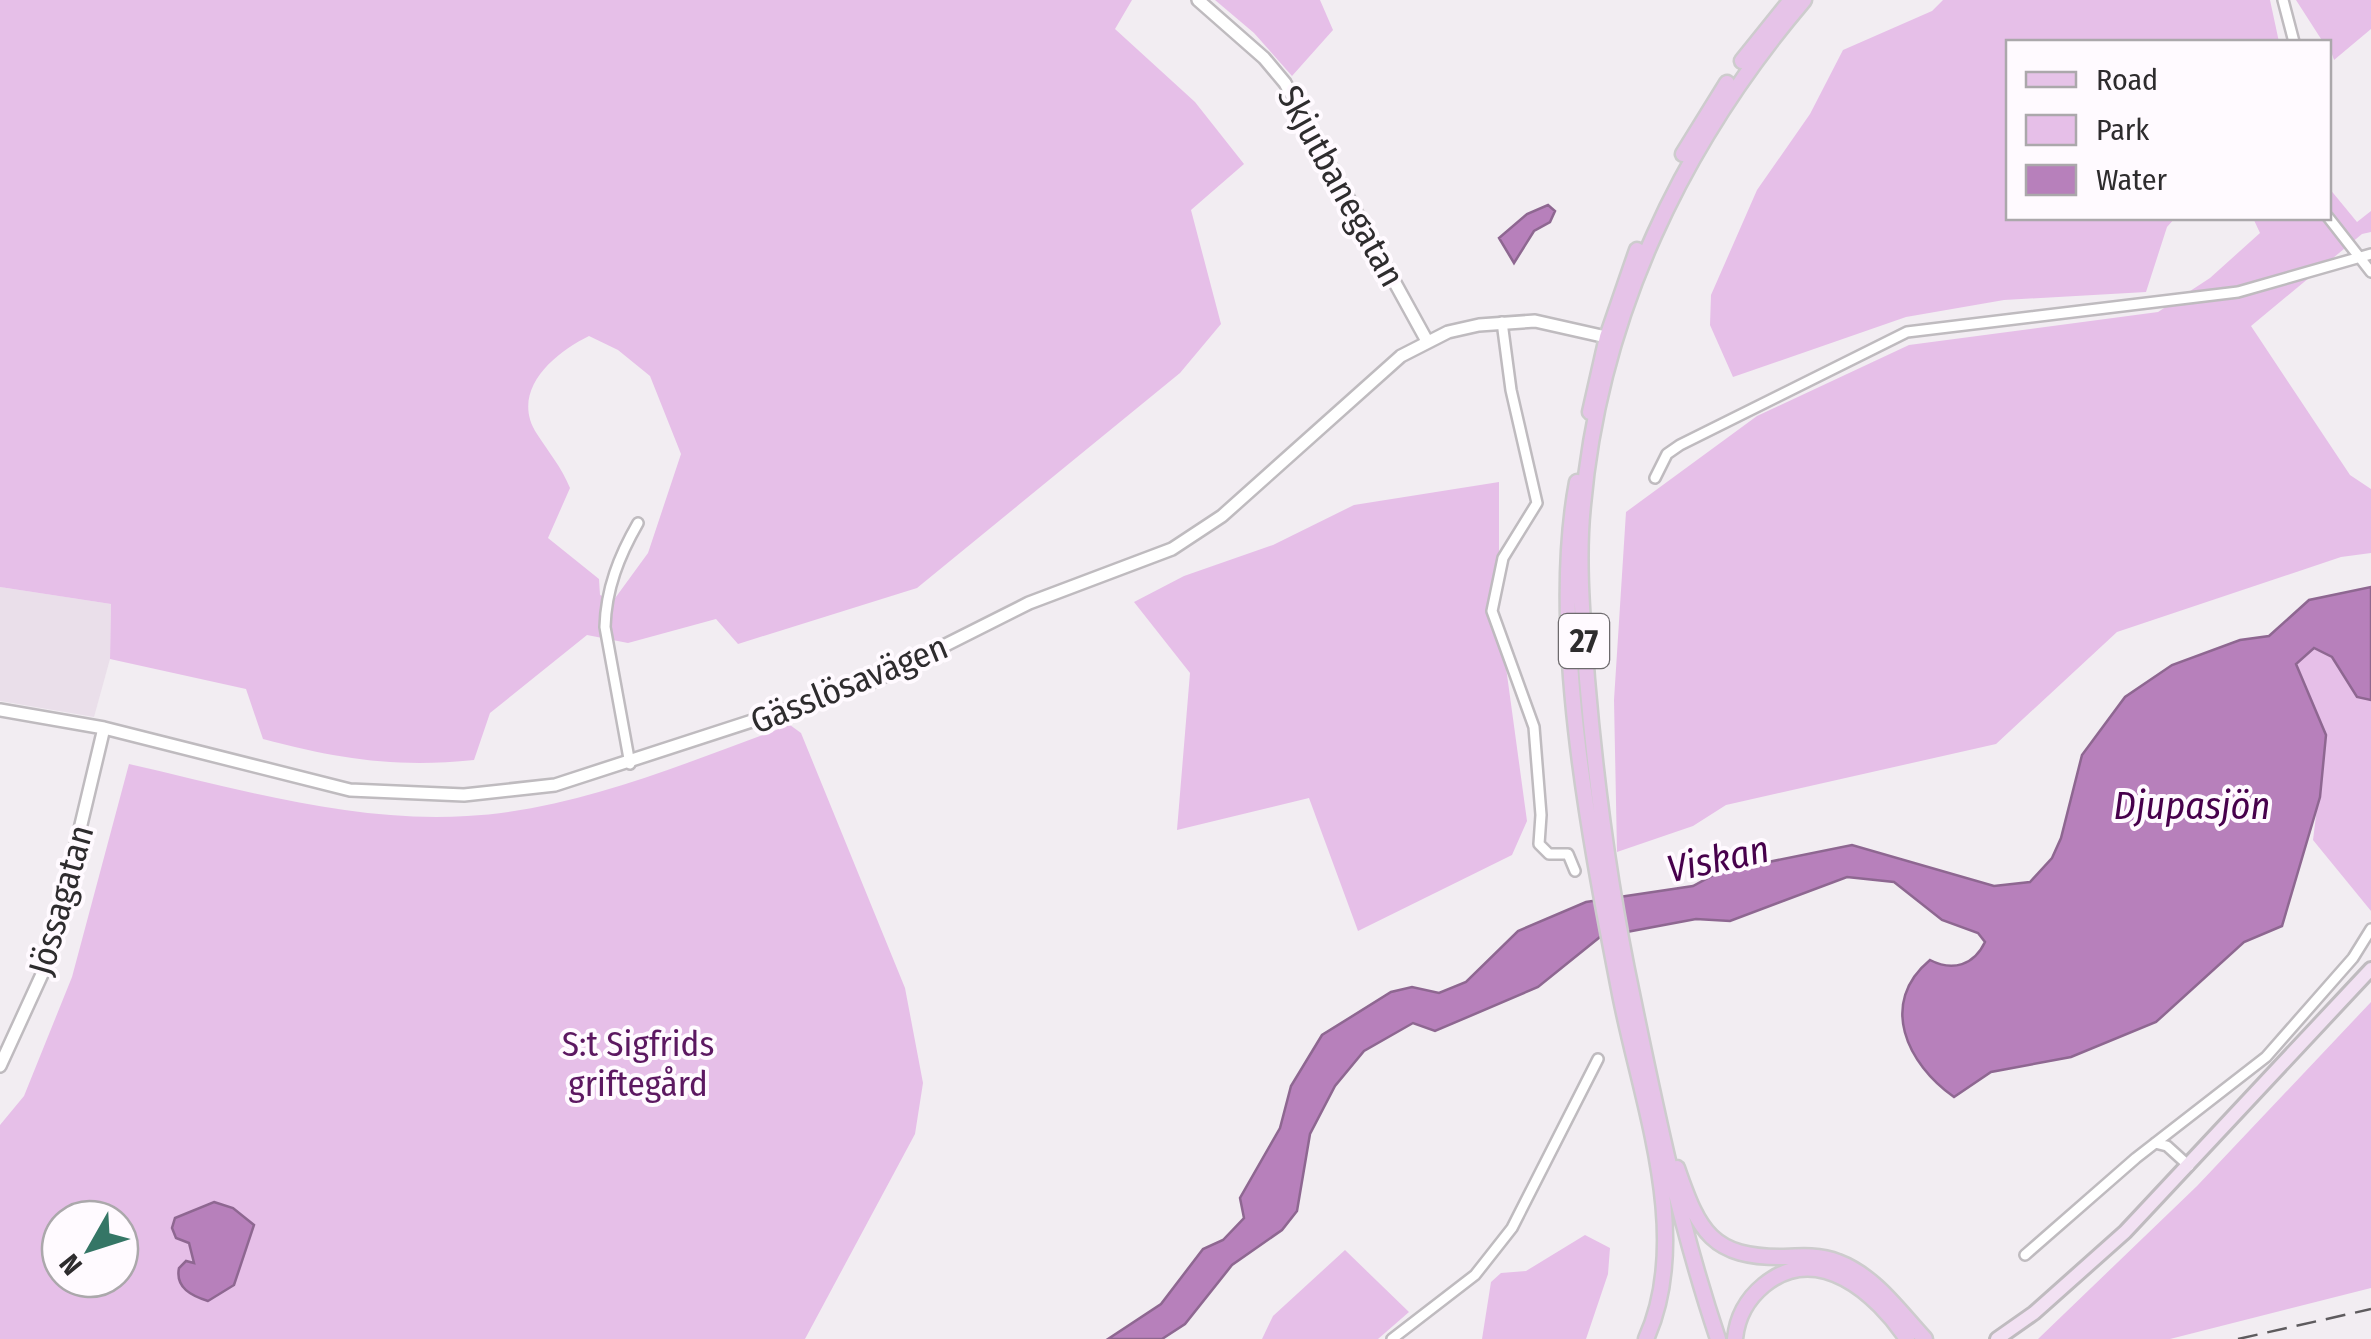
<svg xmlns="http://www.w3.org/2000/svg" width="2371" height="1339" font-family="'Fira Sans Condensed',sans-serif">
<rect width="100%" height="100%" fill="#f2edf2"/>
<path fill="#eadfea" d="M0,587l111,17 -1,55 -16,58 -94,-16z"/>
<path fill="#e6bfe8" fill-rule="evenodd" d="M0,0h1132l-17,29 80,73 49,62 -53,46 30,114 -41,49 -263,215 -179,56 -22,-25 -88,24 -41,-8 -97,78 -16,47c-78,8 -136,-1 -211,-21l-17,-50 -136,-30 1,-55 -111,-17zM589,336l29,14 32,26 31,78 -33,99 -35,48 -13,-6 -1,-16 -51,-41 22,-50c-9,-22 -21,-35 -33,-54 -28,-43 17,-81 52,-98z
M1215,0h105l13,30 -41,46 -38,-43z
M1943,0h327l9,42h-271v176h167l-8,9 -21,65 -142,8 -98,17 -173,60 -23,-52 1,-30 46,-105 53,-76 33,-64 89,-39z
M2296,0h75v29l-37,31 -6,-18h-5z
M2329,188l28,34 14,-11v21l-9,2 -111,92 99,149 21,14v64l-30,4 -224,75 -121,112 -270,61 -33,21 -76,26 -3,-152 12,-188 131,-96 152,-71 249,-33 52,-34 50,-45 -7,-15h75z
M1499,482v134l28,205 -15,34 -154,76 -49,-133 -132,32 13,-157 -56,-71 50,-26 89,-31 81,-40z
M2313,648l19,9 25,40 14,3v211l-58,-71 13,-105 -30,-71z
M790,725l11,8 104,255 18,95 -8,51 -110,205h-805v-214l24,-29 48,-119 57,-213c110,25 224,59 338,52 111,-6 220,-54 323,-91zM60,1219h60v60h-60z
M2371,1002v286l-201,51h-132l159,-153z
M1585,1235l25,13 -2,26 -22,65h-104l9,-57 10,-9 25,-2z
M1345,1250l64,62 -31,27h-116l11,-23z"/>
<path fill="#b780bb" stroke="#8e6791" stroke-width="2.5" d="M1548,205l7,6 -5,11 -16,9 -20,32 -15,-25 28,-24z
M2371,587v113l-14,-3 -25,-40 -18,-9 -18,16 30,71 -6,62 -38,129 -38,16 -88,80 -85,35 -80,15 -37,25c-47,-33 -76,-94 -24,-137 23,12 44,5 55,-18l-7,-9 -36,-13 -48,-38 -47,-5 -117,44 -34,-2 -96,18 -62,50 -103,44 -22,-8 -49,28 -29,35 -25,48 -13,77 -15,19 -50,35 -47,59 -23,15h-54l53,-35 42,-55 20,-9 21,-22 -4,-20 40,-70 11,-42 31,-51 69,-43 21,-5 27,6 27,-11 52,-51 68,-29 107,-16 26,-14 133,-27 142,41 36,-4 22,-24 9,-20 21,-83 43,-58 47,-32 68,-25 29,-4 40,-36z
M214,1202l19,6 21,17 -20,60 -26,16c-16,-5 -33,-13 -29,-33l7,-7 8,2 -5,-20 -13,-5 -4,-10 3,-10z"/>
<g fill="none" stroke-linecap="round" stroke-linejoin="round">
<defs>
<path id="minor" d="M2283,0l11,42
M2328,217l43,55
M1502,322l9,68 26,113 -34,55 -11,53 42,116 7,88 -2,29 10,10h19l7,17
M1655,478l12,-24 13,-9 227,-113 331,-40 133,-38
M630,764l-25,-137c1,-38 14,-71 33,-104
M2155,1143l12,3 22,20
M2025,1255l111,-97 130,-101 87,-99 18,-29
M1392,1339l83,-64 37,-47 86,-169"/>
<path id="tertiary" d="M1198,0l66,58 21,25 142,258
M0,710l104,18 246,62 114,5 91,-10 317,-103 157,-79 143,-54 50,-33 179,-160 47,-24 31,-7 56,-4 80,18
M0,1066l49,-107 55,-231"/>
<path id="secondary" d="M1997,1339l37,-26 91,-81 246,-263"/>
<path id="primary" d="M1742,61l49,-61
M1683,154l44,-71
M1590,412l17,-75 30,-87
M1577,482c-28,149 13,357 42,507 20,108 75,244 27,350
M1677,1168c22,64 35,90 107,89 18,-1 37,-2 54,5 37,14 61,49 87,77
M1718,1339c-38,-113 -62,-228 -86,-345 -22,-104 -36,-209 -45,-315 -4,-57 -10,-117 -4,-174 17,-190 99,-361 221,-505
M1735,1339c2,-22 12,-40 29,-54 54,-44 113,9 143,54"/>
</defs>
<use href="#minor" stroke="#bfbbbf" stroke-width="14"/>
<use href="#tertiary" stroke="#bfbbbf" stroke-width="16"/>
<use href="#secondary" stroke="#bfbbbf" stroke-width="18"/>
<use href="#primary" stroke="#cdcccd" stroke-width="19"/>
<use href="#minor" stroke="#fff" stroke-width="9"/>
<use href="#tertiary" stroke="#fff" stroke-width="11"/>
<use href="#secondary" stroke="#f2e1f3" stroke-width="12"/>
<use href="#primary" stroke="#e6c3e8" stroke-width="14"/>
<path stroke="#5e5b5e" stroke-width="2.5" stroke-dasharray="20 10" stroke-linecap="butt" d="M2238,1339l133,-30"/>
</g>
<g text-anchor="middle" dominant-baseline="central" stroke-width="8" stroke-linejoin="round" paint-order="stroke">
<rect fill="#fffaff" stroke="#6d6a6d" stroke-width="2.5" x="1559" y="614" width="50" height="54" rx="8"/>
<g font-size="32" font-weight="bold" fill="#2e2c2e">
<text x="1584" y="641">27</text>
</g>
<g font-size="35" fill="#2e2c2e" stroke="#fffaff">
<text transform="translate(1341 186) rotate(61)">Skjutbanegatan</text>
<text transform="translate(849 684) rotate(-22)">Gässlösavägen</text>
<text transform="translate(61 900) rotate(-74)">Jössagatan</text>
</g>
<g font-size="35" fill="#5c1861" stroke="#fffaff">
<text x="638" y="1044">S:t Sigfrids<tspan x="638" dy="40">griftegård</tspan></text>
</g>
<g font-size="38" font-style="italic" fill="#47004c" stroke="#fffaff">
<text x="2192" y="806">Djupasjön</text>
<text transform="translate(1718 859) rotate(-12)">Viskan</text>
</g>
</g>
<rect x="2006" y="40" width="325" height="180" fill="#fffaff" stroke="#aba8ab" stroke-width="2.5"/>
<rect x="2026" y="72" width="50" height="15" fill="#e6c3e8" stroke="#aba8ab" stroke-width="2.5"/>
<text x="2096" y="90" font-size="30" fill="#2e2c2e">Road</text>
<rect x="2026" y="115" width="50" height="30" fill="#e6bfe8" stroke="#aba8ab" stroke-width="2.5"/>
<text x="2096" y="140" font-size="30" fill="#2e2c2e">Park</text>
<rect x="2026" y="165" width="50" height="30" fill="#b780bb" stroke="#aba8ab" stroke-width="2.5"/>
<text x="2096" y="190" font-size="30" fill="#2e2c2e">Water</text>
<g transform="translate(90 1249) rotate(231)"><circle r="48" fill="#fffaff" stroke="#aba8ab" stroke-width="2.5"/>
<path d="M0-8L18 38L0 25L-18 38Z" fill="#357666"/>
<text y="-15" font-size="28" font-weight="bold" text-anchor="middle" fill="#2e2c2e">N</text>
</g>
</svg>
